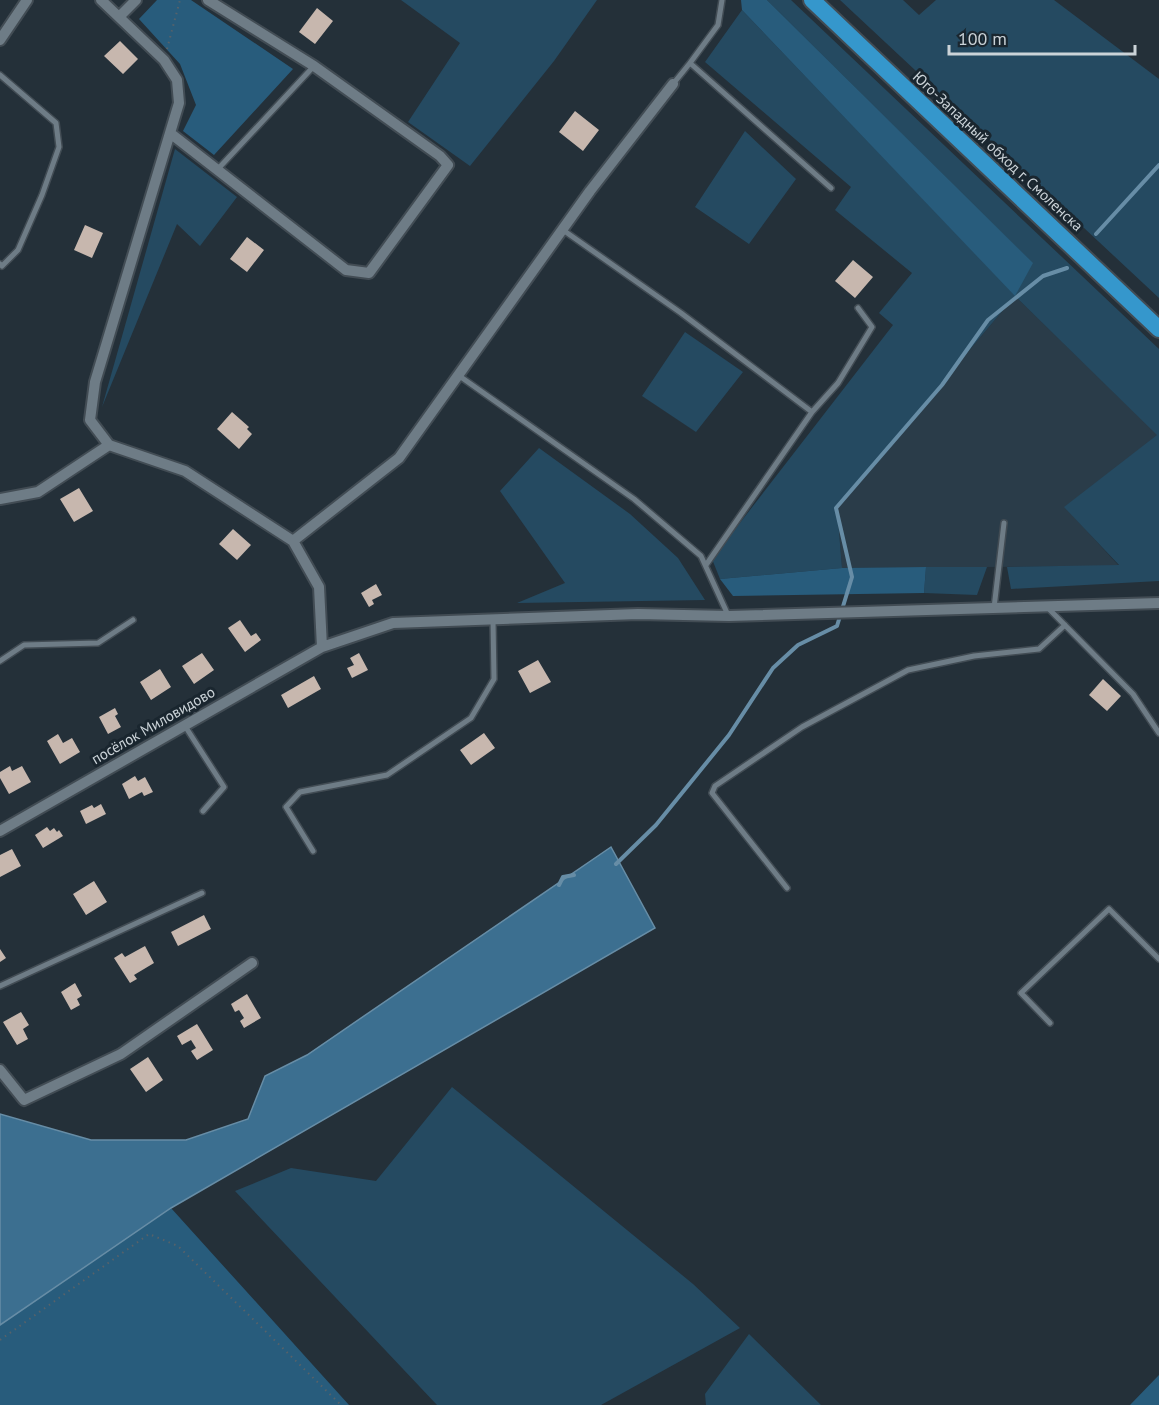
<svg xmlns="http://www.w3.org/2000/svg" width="1159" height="1405" font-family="'PT Sans',sans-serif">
<rect width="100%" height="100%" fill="#243039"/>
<path fill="#2a3c49" d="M1015,296l143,139 -93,72 54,59 -277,2 -5,-61z"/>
<path fill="#254a61" d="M401,0h196l-43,61 -84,105 -62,-44 52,-79z
M767,0h24l368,349v232l-148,8 -4,-22 112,-2 -55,-58 93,-72 -142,-139 -178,211 5,61 -122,11 -8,-20 181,-234 -14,-12 33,-40 -77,-63 16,-23 -146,-125 37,-52 273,285 17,-32z
M840,0h63l16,15 17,-15h118l105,79v219z
M745,131l51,48 -47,65 -54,-37z
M175,149l62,48 -37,49 -23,-22 -75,183z
M685,332l58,40 -47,60 -54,-36z
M539,448l91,66 48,44 27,42 -188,3 48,-20 -65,-92z
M926,567h61l-10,28 -53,-2z
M452,1087l241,197 47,44 -139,77h-164l-202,-214 56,-23 85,13z
M749,1334l72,71h-115l-1,-11z"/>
<path fill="#285c7c" d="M157,0h34l102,69 -79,86 -31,-24 13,-26 -16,-41 -41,-45z
M741,0h26l266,263 -18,33 -273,-286z
M926,567l-2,26 -191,3 -13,-17 122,-11z
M171,1208l178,197h-349v-80z
M1159,1375v30h-29z"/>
<path fill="#3c6f90" stroke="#678da6" stroke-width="1.5" d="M611,847l44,81 -484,280 -171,117v-211l91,26h95l62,-21 17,-43 42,-21z"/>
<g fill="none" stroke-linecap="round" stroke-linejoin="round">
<path stroke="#678da6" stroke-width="4" d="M1096,234l63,-69
M616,864l40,-39 73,-90 44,-67 25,-23 39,-19 15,-49 -16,-69 106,-123 46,-65 55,-44 24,-8
M559,885l4,-8 11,-2"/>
</g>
<path fill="#c7b7ae" d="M317,8l16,13 -18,23 -16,-12z
M120,41l18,18 -15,15 -19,-18z
M575,111l24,19 -16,21 -24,-19z
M85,225l18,8 -11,25 -18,-8z
M247,237l17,13 -17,22 -17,-13z
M853,260l20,17 -18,21 -20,-17z
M232,412l17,15 -2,2 5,5 -13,15 -22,-20z
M79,488l14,23 -19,11 -14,-23z
M233,529l18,16 -14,15 -18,-16z
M376,584l6,11 -10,5 2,4 -5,3 -8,-14z
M240,620l11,16 5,-3 5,7 -16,12 -17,-24z
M202,653l12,17 -20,14 -12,-18z
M359,653l9,17 -16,8 -5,-10 7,-3 -4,-7z
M538,660l13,22 -21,11 -12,-22z
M160,669l11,18 -20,13 -11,-18z
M314,676l7,13 -33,19 -7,-13z
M1103,679l18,17 -14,15 -18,-16z
M115,708l3,6 -3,2 6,11 -13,7 -9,-17z
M484,733l11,15 -24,17 -11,-15z
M58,734l5,9 9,-5 8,14 -20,12 -13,-23z
M10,766l2,5 10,-5 9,16 -22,12 -9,-16v-6z
M135,776l3,5 7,-4 8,15 -9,4 -2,-4 -13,7 -7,-15z
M101,804l5,10 -20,10 -6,-13 12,-6 2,3z
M47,827l3,4 4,-3 3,4 2,-2 4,6 -20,12 -8,-13z
M12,849l9,17 -21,11v-22z
M94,881l13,21 -21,13 -13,-21z
M204,915l7,14 -33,17 -7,-14z
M145,946l9,17 -20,12 3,4 -7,4 -16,-25 8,-5 3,4z
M0,949l6,9 -6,4z
M75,983l7,13 -5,3 3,6 -9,5 -10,-18z
M247,994l14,24 -17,10 -4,-7 4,-3 -5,-8 -4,2 -4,-8z
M21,1012l8,13 -6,4 5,10 -11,6 -14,-23z
M197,1024l16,26 -16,10 -6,-9 5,-3 -5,-8 -9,5 -5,-9z
M148,1057l15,23 -17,12 -16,-23z"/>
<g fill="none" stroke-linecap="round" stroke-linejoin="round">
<defs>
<path id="service" d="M690,63l28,-38 4,-25
M0,75l56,48 3,24 -17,48 -24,55 -16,16 -2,-2
M673,84l17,-21 141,125
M217,170l97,-104
M563,230l118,83 131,99 -106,153
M458,375l176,124 67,57 27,59
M812,412l26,-29 34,-56 -14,-19
M1047,607l86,87 26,39
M994,608l10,-85
M0,661l24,-16 74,-2 35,-23
M185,726l39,61 -21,24
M313,851l-27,-44 14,-15 87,-17 84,-57 23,-39 -1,-59
M787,888l-75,-95 3,-7 87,-59 106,-57 66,-14 65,-7 26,-24
M0,986l202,-93
M1050,1023l-29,-30 88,-84 50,50"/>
<path id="minor" d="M101,0l63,60 13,20 2,23 -84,279 -5,38 19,25
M119,17l17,-17
M0,40l27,-40
M170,133l176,137 23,3 79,-108 -8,-9 -126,-90 -106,-66
M0,499l38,-7 71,-47 76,26 108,70 26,46 3,60
M293,541l106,-83 191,-267 83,-107
M0,831l322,-184 71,-24 245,-9 91,2 430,-13
M0,1070l24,30 97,-46 131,-91"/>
<path id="trunk" d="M812,0l347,329"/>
</defs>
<use href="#service" stroke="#424c54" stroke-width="8"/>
<use href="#minor" stroke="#424c54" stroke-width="14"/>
<use href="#trunk" stroke="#424c54" stroke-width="20"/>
<path stroke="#57626a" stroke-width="2" stroke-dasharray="1.5 4.5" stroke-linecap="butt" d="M167,49l13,-49
M0,1340l149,-106 29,12 163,159"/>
<use href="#service" stroke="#6e7c86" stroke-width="5"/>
<use href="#minor" stroke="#6e7c86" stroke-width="10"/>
<use href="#trunk" stroke="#3597cc" stroke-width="16"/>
</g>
<g text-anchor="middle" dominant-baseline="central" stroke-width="6" stroke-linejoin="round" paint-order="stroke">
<g font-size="15" fill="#cbd3d8" stroke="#1a262f">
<text transform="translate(998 151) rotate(43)">Юго-Западный обход г. Смоленска</text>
<text transform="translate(153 725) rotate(-30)">посёлок Миловидово</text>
</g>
</g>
<path d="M949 45v9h186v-9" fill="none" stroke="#cbd3d8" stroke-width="3"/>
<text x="958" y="45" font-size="18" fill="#cbd3d8" stroke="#1a262f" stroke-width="4.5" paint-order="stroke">100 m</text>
</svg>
